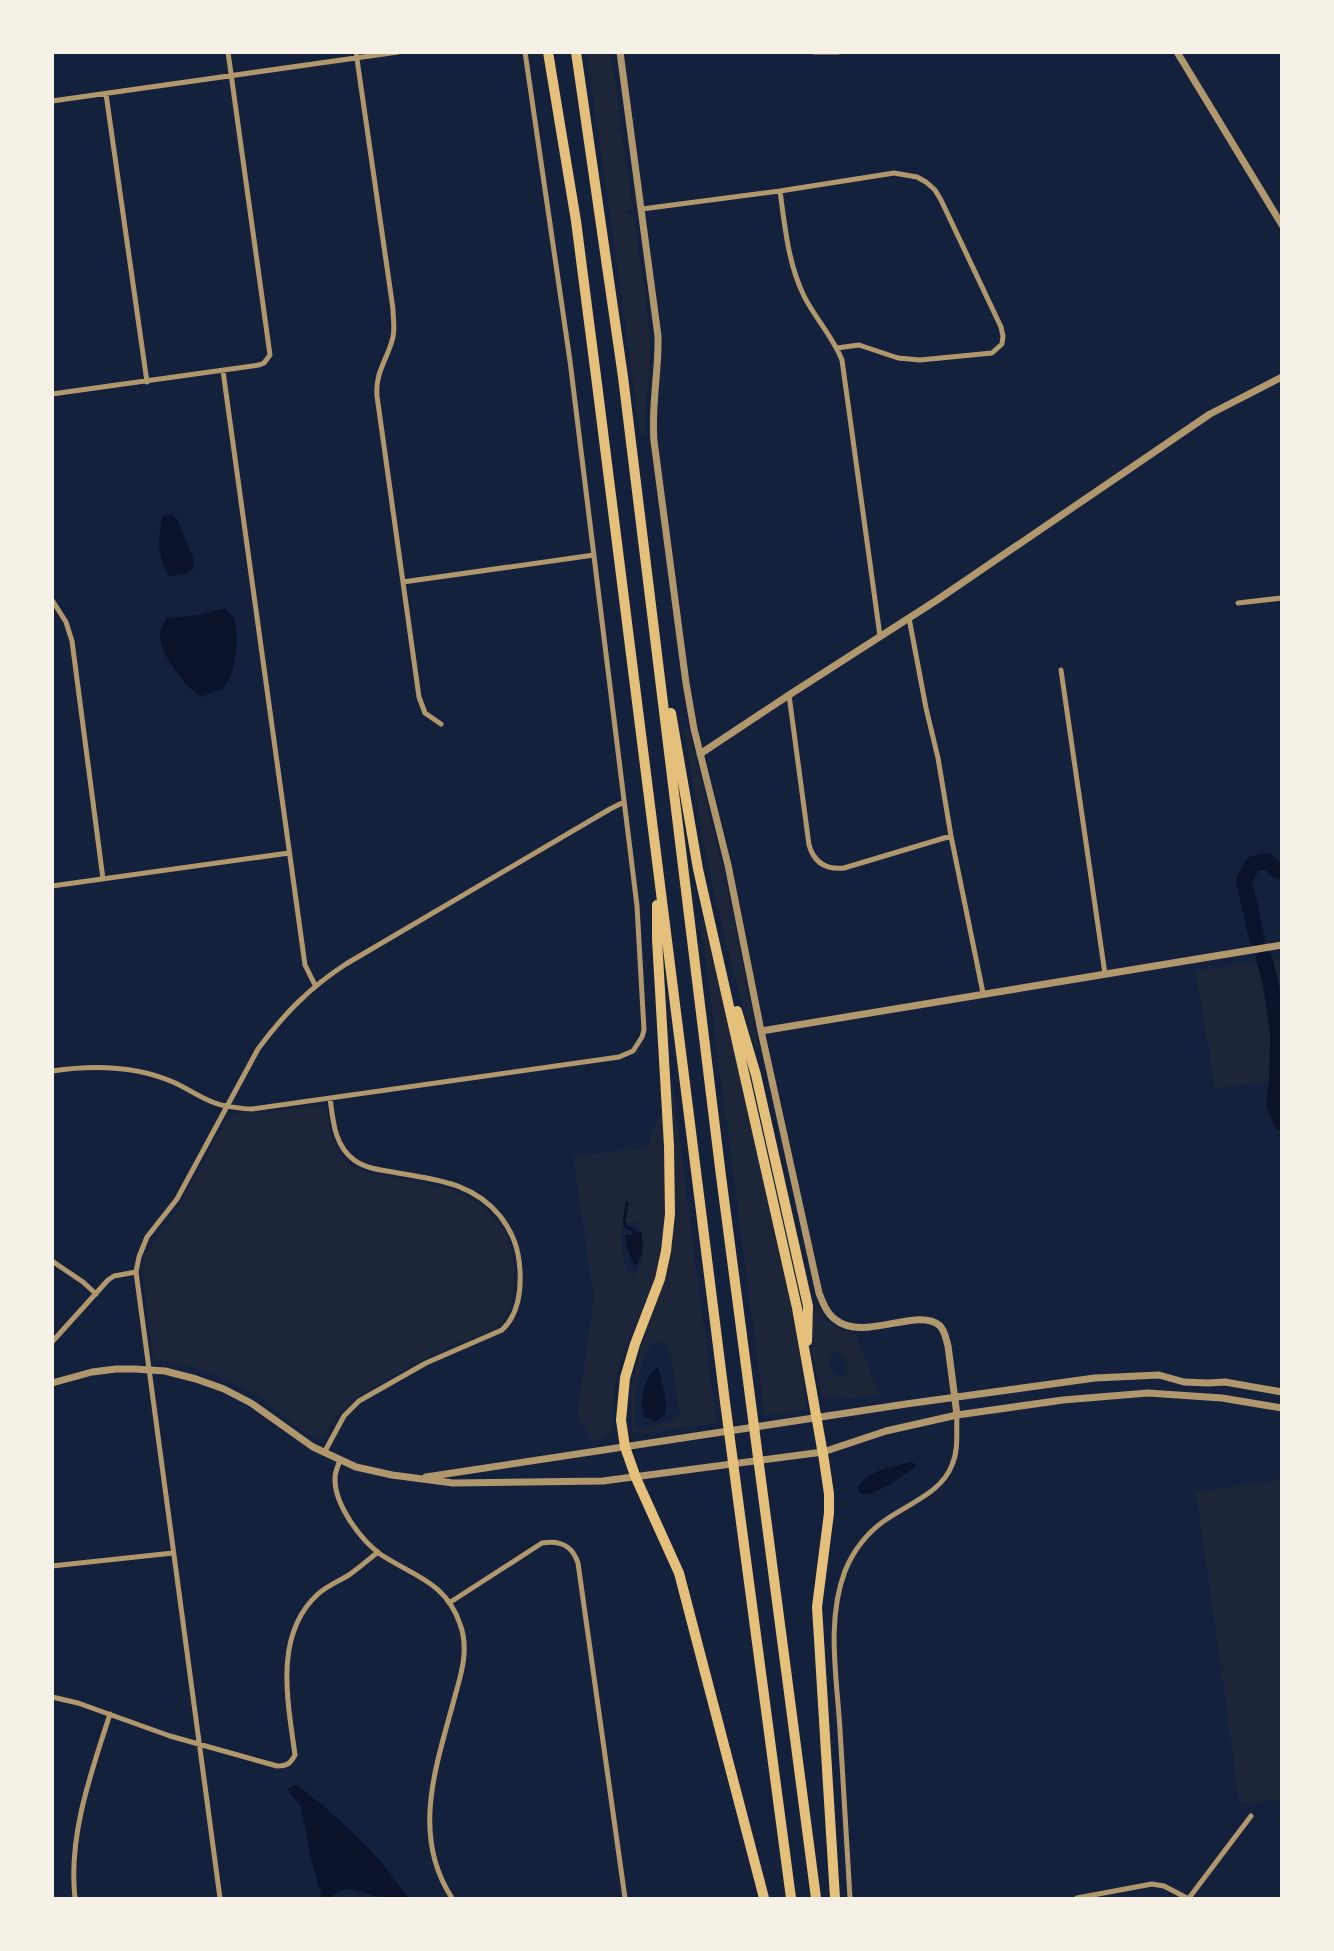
<svg xmlns="http://www.w3.org/2000/svg" width="1334" height="1951" font-family="Quicksand,sans-serif">
<rect width="100%" height="100%" fill="#14213d"/>
<path fill="#1d2539" fill-rule="evenodd" d="M586,53h23l4,17 -2,2 3,2 7,51 -2,1 -1,4 4,2 11,79 -4,-2 -3,3 3,3 4,-3c6,43 14,86 17,129 2,32 -7,62 -5,93h-5l-28,-208z
M688,727l36,146 35,174 -4,1 -30,-108 -21,-95 -20,-117z
M705,919l86,383 16,107 -6,2 -36,5 -65,-496z
M1281,958v121l-66,10 -19,-118z
M672,1081l44,342 -77,11 -1,-2 -6,1 -1,-37 5,-31 27,-87 5,-196zM653,1342c2,0 8,-1 10,0 12,5 13,58 17,71l-1,3c-10,7 -23,7 -32,13l-12,-3c-3,-24 3,-64 18,-84z
M318,1105l8,5 2,4c2,21 6,39 24,52 11,7 26,9 39,11 42,8 78,9 106,45 14,16 18,33 17,55 -1,23 -1,37 -20,52l-62,25 -80,46 -16,17 -10,18 -7,3 -12,-4 -47,-37 -39,-20 -28,-9 -40,-9 -11,-89 3,-14 17,-28 12,-14 53,-95 9,-6h24z
M660,1114h3l4,87 -7,57 -5,19 -26,62 -12,34 -3,18 -2,39 -1,3 -2,-1 -4,5 -12,4 -16,-26 17,-118 -21,-140 74,-10zM631,1222l7,1c8,14 7,39 -4,52l-4,-1c-9,-10 -9,-34 -8,-48z
M813,1308h5c8,15 20,22 37,25l24,62 -35,4 -16,-3 -2,2 -4,-4 -11,-45zM836,1352c10,3 14,14 10,23 -12,4 -18,-6 -17,-18z
M1281,1480v319l-41,5 -44,-312z"/>
<path fill="#0b132b" d="M168,515h5l4,4 16,39 1,10 -7,6 -18,2c-12,-19 -11,-38 -7,-59z
M225,608c3,3 7,7 9,11 6,15 2,57 -11,69 -5,4 -16,6 -22,9 -16,-10 -37,-39 -41,-57 -1,-7 3,-17 7,-22l31,-3z
M634,1229l3,3h4c3,12 2,23 -4,33h-3c-4,-12 -9,-17 -9,-30h7v-4z
M658,1367c3,9 12,42 6,49 -3,2 -6,3 -8,5l-12,-4c-5,-17 -1,-39 14,-50z
M912,1462l4,3 -1,3c-13,7 -43,32 -56,25l-1,-7c15,-17 32,-19 54,-24z
M296,1784c28,22 55,45 79,71 12,14 22,30 35,43h-29l-30,-9 -11,1 -10,8h-8l-10,-35 -11,-56 -14,-18z"/>
<g fill="none" stroke-linecap="round" stroke-linejoin="round">
<path stroke="#0b132b" stroke-width="3" d="M627,1203l-3,18 2,6 7,3"/>
<path stroke="#0b132b" stroke-width="16" d="M1257,939l-13,-59 9,-16 14,-3 9,8 6,3
M1264,958l7,27 7,48 -1,47 -3,24 8,19"/>
<path stroke="#b1986c" stroke-width="5" d="M356,52l37,257c0,9 2,19 0,28 -5,22 -18,34 -16,59l42,301 6,16 16,11
M814,52h24
M106,94l41,288
M52,101l346,-49
M780,191c5,36 8,72 24,105 11,22 29,41 38,64l38,276
M642,209l138,-18 114,-18 23,4 9,5 9,8 6,10 60,127 2,9 -1,8 -10,9 -72,7 -22,-2 -39,-13 -22,3
M223,371l82,594 10,20
M52,394l207,-29 5,-2 6,-8 -42,-303
M403,582l191,-27
M52,600l14,22 6,19 31,238
M1238,603l44,-5
M909,618l17,90 12,50 13,78 32,157
M1061,670l44,304
M789,695l20,150c5,17 17,25 35,23l107,-32
M52,886l237,-33
M52,1071c40,-6 84,-5 121,11 14,6 27,16 42,21 7,3 29,6 37,6l367,-52 14,-6 9,-14 2,-7 -7,-124 -67,-545 -45,-309
M52,1261l31,21 13,12
M136,1272l84,626
M52,1342l56,-62 6,-4 22,-4 3,-15 8,-20 30,-38 81,-150c26,-35 51,-61 88,-85l264,-155 14,-7
M324,1453l20,-37 15,-15 67,-38 76,-33c16,-15 19,-39 18,-59 -1,-22 -7,-38 -20,-55 -29,-35 -66,-36 -107,-44 -14,-2 -28,-4 -39,-12 -20,-15 -21,-40 -24,-62
M340,1460c-2,6 -5,12 -5,18 -1,26 25,61 45,76 33,22 66,28 80,70 9,24 2,48 -5,72 -18,68 -45,138 -3,202
M52,1566l121,-13
M449,1603l93,-60c18,-3 30,2 36,20l47,335
M52,1697l26,6 92,33 107,30c10,0 13,-2 18,-11 -7,-53 -22,-120 23,-161 9,-8 21,-13 31,-19 10,-7 19,-15 29,-23
M75,1898c-7,-62 16,-125 35,-184
M850,1898c-3,-56 -7,-112 -10,-168 -3,-52 -14,-109 5,-159 8,-20 23,-40 42,-52 23,-16 55,-27 65,-54 7,-16 4,-34 5,-50
M1077,1898l75,-14 12,2 23,12
M1189,1898l62,-82"/>
<path stroke="#b1986c" stroke-width="7" d="M620,52l38,284c1,35 -7,69 -4,105l32,242 8,46 34,136 33,166 58,262c4,10 8,21 17,27 27,22 82,-13 103,5 6,5 7,14 9,21l9,69
M1177,52l105,173
M700,754l89,-59 148,-95 273,-186 72,-37
M761,1031l521,-86
M52,1383l40,-11 24,-3h19l30,2 31,8 28,10 27,14 62,44 43,20 36,8 61,8 150,-2 220,-29 63,-21 71,-16 106,-15 85,-7 74,5 60,10
M426,1477l480,-73 189,-26 64,-3 25,7 24,1 17,-1 57,10"/>
<path stroke="#e5c07b" stroke-width="10" d="M548,52l28,169 21,163 128,1018 66,496
M576,52l47,325 98,799 95,722
M671,713l27,156 99,439 27,152 5,34v19l-12,94 18,291
M657,905v34l12,207 1,68 -4,37 -6,28 -25,65 -10,34 -4,42 4,27 11,31 43,95 85,325
M737,1011l19,64 52,231 -1,35"/>
</g>
<rect width="1334" height="1951" fill="none" stroke="#f6f1e7" stroke-width="108"/>
</svg>
